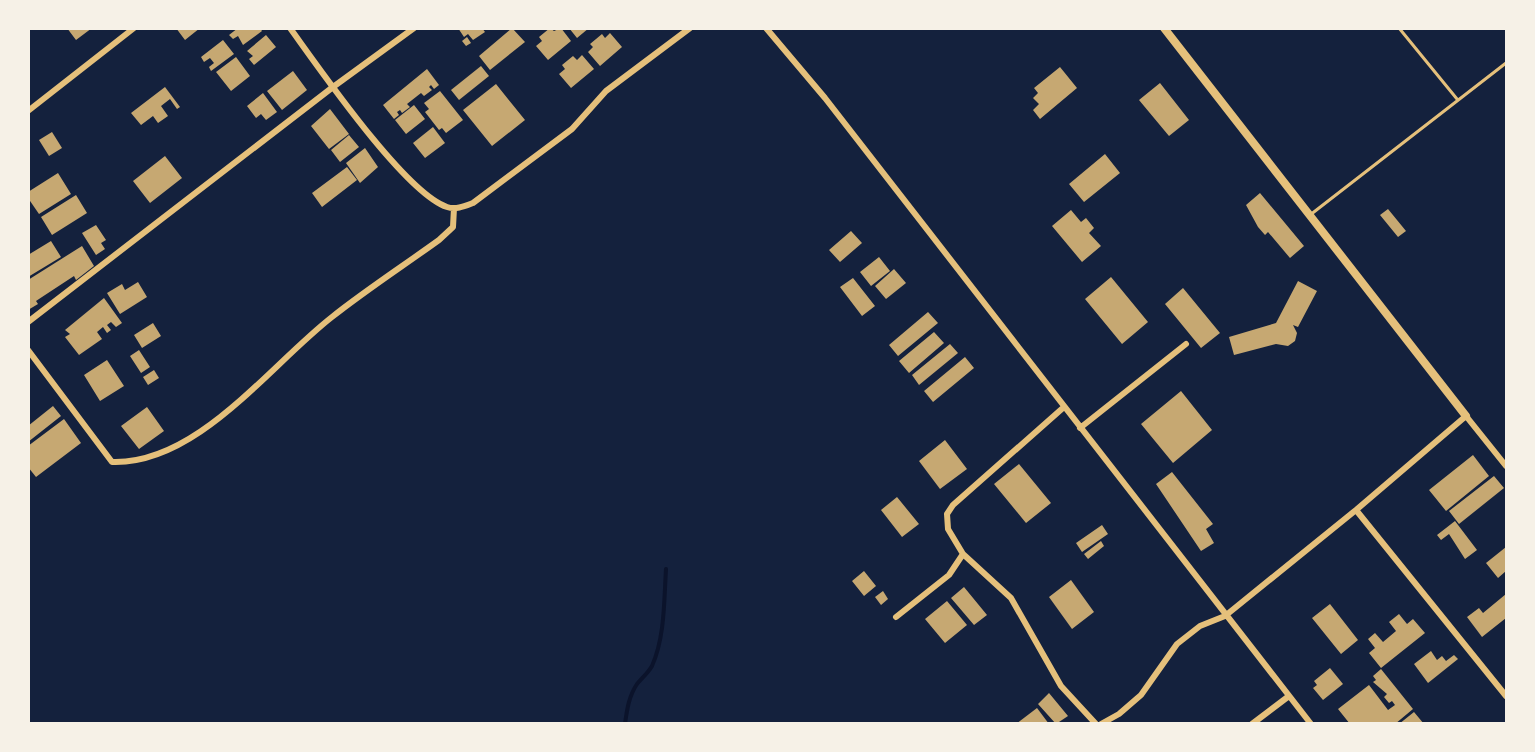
<svg xmlns="http://www.w3.org/2000/svg" width="1535" height="752" font-family="'DejaVu Sans',sans-serif">
<rect width="100%" height="100%" fill="#14213d"/>
<g fill="none" stroke-linecap="round" stroke-linejoin="round">
<path stroke="#0b132b" stroke-width="4" d="M625,724c2,-15 4,-28 12,-40 5,-6 11,-11 15,-18 13,-29 12,-66 14,-97"/>
</g>
<path fill="#c6a872" d="M67,28h25l-16,12z
M176,28h24l-15,12z
M238,28h22l2,3 -19,14 -5,-9 -5,3 -4,-4z
M458,28h24l3,4 -12,8 -5,-6 -4,3z
M512,28l13,14 -35,28 -11,-14z
M550,28l4,3 7,-3 10,13 -23,19 -12,-14 6,-5 -3,-4z
M569,28h20l-12,10z
M610,33l12,14 -22,19 -12,-14 5,-5 -3,-3 12,-10 3,4z
M266,35l10,12 -22,18 -5,-6 4,-3 -6,-5z
M467,37l4,6 -5,3 -4,-5z
M223,40l11,14 -23,17 -2,-4 5,-4 -4,-5 -6,4 -3,-5z
M582,55l12,14 -23,19 -12,-14 6,-5 -3,-4 11,-9 4,4z
M236,57l14,19 -19,15 -15,-19z
M481,66l8,10 -30,24 -8,-10z
M1060,67l17,21 -37,31 -7,-9 6,-6 -6,-6 5,-5 -4,-5z
M427,69l12,16 -5,4 -3,-4 -2,2 3,3 -8,6 -3,-3 -14,11 3,3 -8,6 -2,-3 -3,2 2,3 -5,4 -11,-14z
M293,71l14,19 -25,20 -15,-19z
M1160,83l29,37 -20,16 -30,-36z
M496,84l29,36 -33,26 -29,-36z
M165,87l15,20 -3,2 -7,-10 -9,7 7,10 -10,7 -5,-7 -12,9 -10,-12z
M440,91l23,29 -17,13 -4,-5 -3,2 -14,-18 4,-3 -5,-6z
M263,93l14,19 -11,8 -5,-6 -5,4 -9,-12z
M414,105l11,14 -19,15 -11,-14z
M330,109l19,25 -20,15 -18,-23z
M433,127l12,16 -20,15 -12,-15z
M52,132l10,16 -13,8 -10,-16z
M349,135l10,12 -19,15 -9,-12z
M365,148l13,19 -18,16 -14,-20z
M1105,154l15,19 -36,29 -15,-18z
M165,156l17,22 -32,25 -17,-22z
M347,167l10,13 -35,27 -10,-14z
M58,173l13,21 -32,20 -11,-16v-6z
M1260,193l44,53 -14,12 -22,-26 -3,3 -7,-8 -12,-22z
M76,195l11,18 -35,22 -11,-18z
M1388,209l18,22 -8,6 -18,-22z
M1071,210l10,12 5,-4 8,10 -5,5 12,13 -19,16 -30,-36z
M96,225l10,15 -5,3 4,6 -9,6 -14,-22z
M851,231l11,12 -22,19 -11,-12z
M51,241l10,16 -33,20v-22z
M82,246l12,20 -18,14 -2,-4 -32,21 -6,4 2,3 -10,6v-30z
M879,257l11,14 -19,15 -11,-14z
M894,269l12,14 -20,16 -11,-13z
M1111,277l37,45 -26,22 -37,-45z
M853,278l22,28 -13,10 -22,-29z
M1298,281l19,10 -19,36 -5,-2 4,8 -2,8 -7,5 -12,-2 -42,11 -5,-18 47,-14z
M138,282l9,15 -27,17 -13,-21 15,-9 3,6z
M1183,288l37,45 -19,15 -36,-44z
M104,298l18,25 -6,4 -5,-5 -4,3 4,5 -4,3 -4,-6 -6,5 5,7 -23,16 -14,-18 5,-3 -5,-4z
M928,312l10,11 -40,33 -9,-11z
M153,323l8,13 -19,12 -8,-13z
M934,332l10,11 -35,30 -10,-12z
M950,344l8,9 -39,32 -7,-10z
M139,350l11,17 -9,6 -11,-17z
M965,357l9,11 -41,34 -9,-11z
M107,360l17,26 -24,15 -16,-26z
M154,370l5,8 -11,7 -5,-8z
M1181,391l31,39 -39,33 -32,-39z
M53,406l8,10 -33,26v-16z
M147,407l17,24 -25,18 -18,-23z
M64,419l17,24 -45,34 -8,-10v-21z
M945,440l22,29 -27,20 -21,-28z
M1473,455l16,21 -43,35 -17,-21z
M1019,464l32,39 -25,20 -32,-39z
M1172,472l41,52 -7,5 8,14 -13,8 -45,-67z
M1494,476l10,12 -45,36 -10,-13z
M897,497l22,27 -17,13 -21,-27z
M1455,521l22,29 -12,9 -16,-25 -8,6 -4,-5z
M1102,525l6,9 -26,18 -6,-9z
M1101,541l3,5 -16,13 -4,-5z
M1506,547v24l-8,7 -12,-15z
M864,571l12,15 -12,10 -12,-15z
M1071,580l23,32 -22,17 -23,-32z
M964,587l23,28 -13,10 -23,-27z
M883,591l5,8 -7,6 -6,-8z
M1506,594v24l-24,19 -15,-20 12,-9 4,5z
M947,601l20,24 -22,18 -20,-24z
M1330,604l28,36 -17,14 -29,-36z
M1399,614l8,10 6,-5 12,14 -44,35 -12,-15 6,-5 -7,-9 7,-6 8,9 13,-11 -7,-9z
M1431,651l6,9 5,-4 4,5 8,-6 4,4 -30,24 -14,-19z
M1330,668l13,16 -20,16 -10,-12 4,-3 -3,-4z
M1381,669l32,40 -18,15h-45l-12,-15 31,-24 19,25 7,-5 -3,-4 -3,2 -5,-6 3,-3 -14,-12 3,-2 -3,-4z
M1049,693l19,23 -12,8 -18,-20z
M1037,708l12,16h-33z
M1414,712l10,12h-25z"/>
<g fill="none" stroke-linecap="round" stroke-linejoin="round">
<path stroke="#e5c07b" stroke-width="3" d="M1399,28l58,71
M1310,215l196,-152"/>
<path stroke="#e5c07b" stroke-width="6" d="M290,28c29,40 115,165 157,179 9,3 18,-1 26,-4l99,-74 34,-38 84,-63
M766,28l59,70 486,626
M28,111l106,-83
M28,322l305,-235 81,-59
M28,350l84,112c85,3 157,-96 220,-145 34,-27 71,-51 107,-77l14,-13 1,-19
M1080,428l106,-84
M1356,510l150,186
M963,554l48,44 50,88 35,38
M896,617l53,-42 14,-21 -15,-25 -1,-15 6,-9 111,-98
M1101,724l18,-10 22,-19 36,-51 23,-18 25,-10 131,-106 110,-94 40,50
M1252,724l37,-28"/>
<path stroke="#e5c07b" stroke-width="8" d="M1164,28l302,388"/>
</g>
<rect width="1535" height="752" fill="none" stroke="#f6f1e7" stroke-width="60"/>
</svg>
